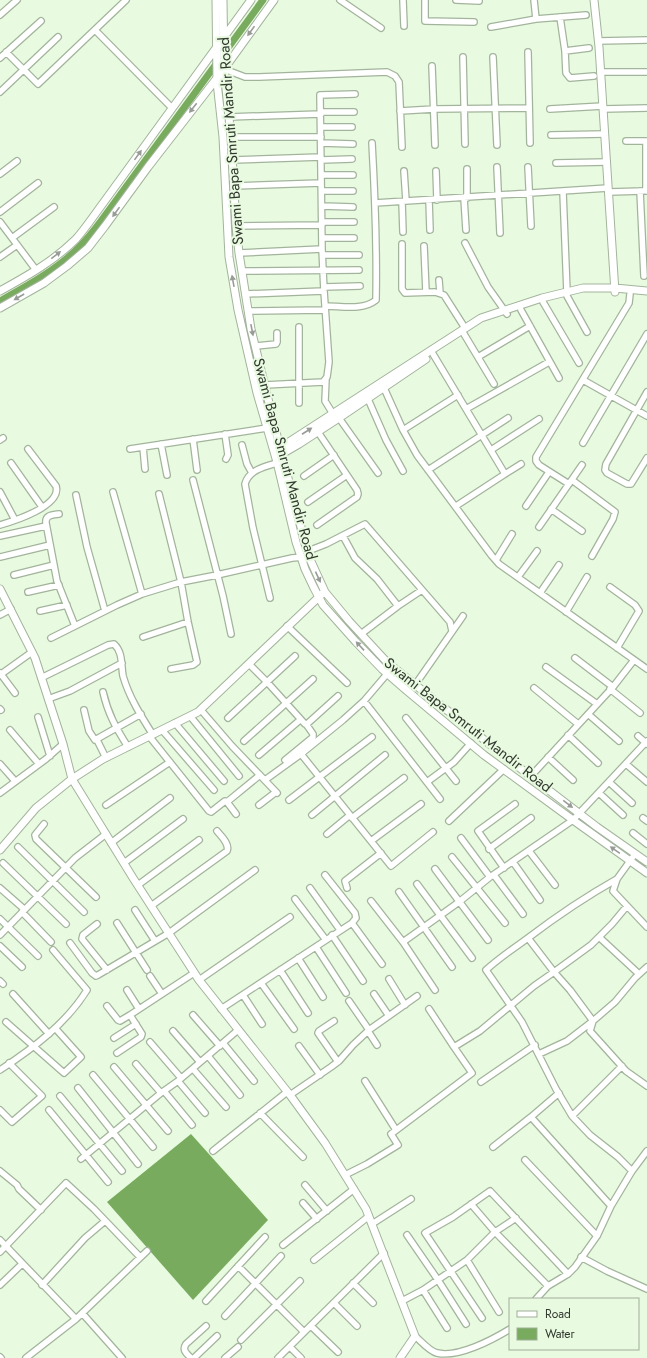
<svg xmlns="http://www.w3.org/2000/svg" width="647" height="1358" font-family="Jost,sans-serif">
<rect width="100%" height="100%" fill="#e8fae0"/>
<path fill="#79ab5f" d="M191,1134l77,86 -75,80 -86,-98z"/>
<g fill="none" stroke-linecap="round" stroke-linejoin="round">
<path stroke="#79ab5f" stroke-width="7" d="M0,301c27,-15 60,-33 81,-56 7,-7 14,-16 20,-24l162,-221"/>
<defs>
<path id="minor" d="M340,0l41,28
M403,0l1,26
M425,0v21l49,1
M456,0l23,1
M534,0l2,19 50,-4
M0,15l17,-15
M560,17l5,34 1,22 4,5 24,-2
M491,27l45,-8
M95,30l77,78
M598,41l49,-1
M565,51l24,-3
M6,52l32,32 88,-84
M528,52l2,91
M463,57l2,87
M493,57l4,88
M0,58l41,-37
M432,66l3,79
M224,69l21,8h14l128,-5 8,4 4,6 3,65
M600,72h47
M0,92l58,-55
M550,109l53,-3
M603,109l44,-1
M400,111l34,-2 95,-1
M321,112h33
M229,117l92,-3
M321,127h31
M551,135l54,-1
M231,137h90
M626,141h21
M321,143l32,1
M232,160l89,-3
M321,160l31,-1
M556,163l51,-1
M497,167l3,66
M528,167l3,59
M467,169v29
M404,171l2,30
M436,171l1,29
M0,174l17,-13
M321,175h32
M234,186l87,-3
M322,191h31
M640,191l4,85
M646,191v-50
M563,192l4,100
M609,192l34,-1
M464,198l2,32
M429,200l1,30
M402,202l1,30
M375,203l233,-15
M322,206l31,1
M0,212l38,-29
M0,222l36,48
M322,222h32
M236,226l86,-1
M12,238l42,-31
M322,238h32
M465,243l23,44 19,27
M402,244v45l3,4 30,-1 9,3 21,33
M424,246l2,46
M239,253l83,-4
M323,255h36
M0,257l17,-12
M242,271l117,-1
M439,280l1,13
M324,287l36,-1
M246,294l78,-3
M567,296l20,36
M543,302l36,61
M325,306c16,0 38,5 51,-6 1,-52 -1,-104 -4,-157
M521,310l38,68
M249,311l76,-1
M299,327v76
M464,334l30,50
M256,346l20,-2 1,-2v-9
M433,354l72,120 -49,32
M478,357l52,-31
M326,379l-1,22 8,13
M583,380l64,36
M265,385l58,-3 4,-5 2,-15 -5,-71 -2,-42 -2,-154 35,-1
M384,388l19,42 14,25 75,101 7,8 148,105
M647,392l-41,72 -1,6 2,3 20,11h4l16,-26
M368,399l18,41 17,31
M466,409l83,-47
M339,418l39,55
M403,430l55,-35
M225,434l3,21 -2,4
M193,439l4,31
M0,440l3,-2
M583,443l64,-109
M161,444l6,31
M242,445l5,19 5,9
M143,447l2,22
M130,449l137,-21
M491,450l48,-31
M11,463l31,44
M428,470l80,-52
M505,474l16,-10
M304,476l30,-21
M193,480l30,116 8,38
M572,480l43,32 -2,7 -21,37
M569,484l-30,-19 -3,-4v-4l93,-154 1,-9
M0,492l15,28
M113,492l29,102
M159,494l22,88 7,40 9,40 -4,3 -22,4
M76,495l11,52 18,64
M308,502l39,-27
M526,506l23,-34
M551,509l31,22
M59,514c-7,1 -14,1 -13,9l11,58 18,45
M0,525c14,-4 62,-19 56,-39l-28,-37
M317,525l40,-28 1,-3 -1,-4 -39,-58
M539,527l43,-62
M0,536l46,-10
M343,536l12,22 22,21 21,27
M308,551l18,-7 39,-20 85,98 2,9
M0,557l50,-12
M496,560l16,-26
M14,575l40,-10
M518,577l19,-26
M610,587l25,18 4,6 -22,37
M28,592l31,-7
M540,593l19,-28
M270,598l-17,-70 -8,-44c4,-15 22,-18 35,-22
M40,611l27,-6
M566,612l21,-35
M0,615l11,-6
M287,626l60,57
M361,634l37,-28 24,-16
M143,637l45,-15
M51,638l66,-33 25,-11 39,-12 36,-7 75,-17 12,-1
M575,658l38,29
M249,664l18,18 38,42h2l31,-28
M546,667l51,37
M0,673l15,20
M0,675l32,-23
M41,678l67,-33 6,-1c9,8 7,21 9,32 6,21 18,40 30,59
M415,685l48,-69
M534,688l44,36
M610,689l30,24
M103,692c5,22 13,36 25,55
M48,699l22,-8 52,-28
M364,701l76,98
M0,709l1,1
M84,710l5,21 6,9 46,-26
M201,710l31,36 45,47
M588,714l31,27
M190,716l49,60
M38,717l12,39
M228,718l67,-62
M406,718l50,63
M175,723l49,58
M10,730l29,34
M162,730l52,60
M568,735l30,28
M149,736l60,75 2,1 14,-11 2,1 33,-27
M638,736l9,8
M97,740l9,18
M244,741l69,-62
M301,754l90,112 42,-34
M259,755l41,-35
M548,757l25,23
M285,760l28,-23v-3l-7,-10
M0,764l15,17
M626,764l21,18
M531,776l82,-89 21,-27
M265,780l36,-26 42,-34 21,-19 29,-34
M427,782l27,-20 17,-19
M609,782l23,21
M0,793l46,-34 17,-15
M599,793l24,22
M289,800l83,-63
M227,802l9,12
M106,805l64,-43
M259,805l17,-13
M312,815l73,-60
M352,818l52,-40
M643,818l4,3
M449,821l55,-52
M44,824l-9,11 1,4 60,58
M633,833l14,11
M327,834l23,-19
M461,838l29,39
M371,841l50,-37
M111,843l59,-45
M18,847l66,65
M489,849l42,-31
M529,851l26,34
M635,854l-18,25 -4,12 34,36
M452,857l53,66
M513,862l27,38
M3,863l63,61
M124,863l59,-44
M504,868l-26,-37 37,-27
M435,869l53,71
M325,875l30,38 1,5 -4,5
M494,875l29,39
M617,879c-32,18 -60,37 -89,59 -14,10 -29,20 -42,32l36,52 34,67 16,27 18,19 28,22 14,14
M417,884l55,74
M138,885l61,-45
M0,888l24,21
M310,888l30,42
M347,888l-2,-7 36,-28
M399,892l53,75
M295,899l31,41
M371,901l32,41 32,48
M151,906l76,-55c3,-7 -6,-15 -10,-20
M135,910l20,31
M22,912l29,30
M0,919l38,37
M117,923l30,47
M97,924l-14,11 -1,4 25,31
M0,935l75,-77 31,-24
M332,935l31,46
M599,937l40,37
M403,942l56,-40 31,-25 83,-57 74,-79
M70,943l22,30 4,3 2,-1 71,-42 86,-63
M0,946l22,21
M316,947l30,46
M298,958l25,39
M280,970l28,43
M150,976l12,18
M389,979l16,26
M199,980l91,-63
M0,981l3,3
M261,983l33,46
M127,990l12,19
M13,994l36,40
M374,994l15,22
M243,995l19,29
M349,1001l20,29
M107,1006l11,14 2,1 10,-6
M221,1009l131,-86 30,41
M429,1009l25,38 26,-16 54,-45 20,-14 -26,-34
M193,1015l27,31
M334,1021l-15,10 -1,2 20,29
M593,1021l-23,-31 -16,-18 37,-27 21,-21 15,-18
M593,1021l-3,10 36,40 21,15
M6,1022l58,51 17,-16 -26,-29
M173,1031l27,31
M368,1031l9,14
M114,1038l22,-14
M150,1042l31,36
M223,1043l31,38
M299,1046l21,29
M117,1053l24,-16 1,-3 -12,-19 64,-42
M539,1054l28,-13 26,-20 22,-19 20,-24 12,-11
M208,1056l32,39
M136,1064l25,29
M114,1067l54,64
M193,1069l33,38
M0,1070c32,-21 66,-46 87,-80l-34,-40
M93,1075l60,72
M178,1081l27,32
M365,1081l31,49
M481,1082l54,-37
M78,1088l60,76
M164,1091l28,34
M290,1095l41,-28 8,-6 14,-16 16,-15 48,-34
M60,1096l62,75
M0,1110l12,12 30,-26 -33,-33
M49,1110l59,72
M260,1113l43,44
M572,1116l50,-50
M531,1117l80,89
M493,1147l38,-30 28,-24
M213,1151l74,-59
M81,1159l80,-66 17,-12 60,-51
M525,1160l72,76
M0,1171l17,14 2,4 22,21
M345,1175l22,-11 31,-19 -7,-11 81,-61 -18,-26
M305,1185l22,26
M303,1203l14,16
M471,1204l24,28 53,54
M372,1224l39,-25
M407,1235l31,45 28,44
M0,1240l76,79
M283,1245l71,-56
M0,1252l66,-69 28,26 46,48
M581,1257l26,14 40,18
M314,1260l55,-44
M467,1260l28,-28 21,-14
M238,1266l66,66
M353,1283l20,20
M0,1285l22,-21
M42,1285l43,-47 20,-17
M423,1290l24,38
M536,1299l12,-13 20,-12 7,-7 22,-31 14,-30 21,-35 15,-20
M206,1301l59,-64
M402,1301l21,-11 44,-30 32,52
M334,1303l23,23
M82,1313l40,45
M225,1316l56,-60
M482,1318l-57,-85 28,-16 37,-26 78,83
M311,1326l27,26
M415,1336c6,5 14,15 22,17 21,5 55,-13 73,-24
M241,1340l59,-59
M290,1347l11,11
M0,1357l1,1
M26,1358l50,-39 71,-68
M191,1358c-5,-5 -9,-8 -5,-14l20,-18
M194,1358l23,-22
M225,1358l13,-11
M278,1358l106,-105"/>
<path id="tertiary" d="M216,0l1,82 6,55 6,120 9,53 19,83 20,69 19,80 9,27 9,19 9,17 33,37 26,27 23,20 79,66 89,65 74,53
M223,0l1,69 7,68 5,89 3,27 12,76 29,119 29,109 16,35 24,29 36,39 8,7 119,95 85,65 50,35
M594,0l5,47 16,245
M0,291c27,-15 54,-30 76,-52 6,-7 12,-15 17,-22l158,-217
M0,308l44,-25 23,-17 21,-18 17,-22 43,-59 76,-98 50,-69
M278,449l203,-131 61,-20 41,-10h32l32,3
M280,455l19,-11 40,-26 87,-59
M0,589l35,69 28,86 9,35 61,99 66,102 91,115 35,48 41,66 49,127 -15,22
M0,850l36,-42 36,-29 31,-20 95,-47 124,-118"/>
</defs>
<use href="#minor" stroke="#a3b49c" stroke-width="8"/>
<use href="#tertiary" stroke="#a3b49c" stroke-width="9"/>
<use href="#minor" stroke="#fff" stroke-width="5.5"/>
<use href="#tertiary" stroke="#fff" stroke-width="7"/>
</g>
<defs><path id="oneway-solid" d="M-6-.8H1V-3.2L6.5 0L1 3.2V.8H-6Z"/></defs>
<g fill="#989c97">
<use href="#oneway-solid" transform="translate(251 31) rotate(126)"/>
<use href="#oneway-solid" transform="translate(193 108) rotate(128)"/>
<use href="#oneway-solid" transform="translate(138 155) rotate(-54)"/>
<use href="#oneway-solid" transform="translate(116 212) rotate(126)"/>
<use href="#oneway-solid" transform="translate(56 255) rotate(-38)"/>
<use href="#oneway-solid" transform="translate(233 281) rotate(-100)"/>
<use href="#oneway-solid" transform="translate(19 297) rotate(150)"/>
<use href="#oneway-solid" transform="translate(252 330) rotate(79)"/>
<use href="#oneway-solid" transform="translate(307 431) rotate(-33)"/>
<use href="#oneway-solid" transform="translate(318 577) rotate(65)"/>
<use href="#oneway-solid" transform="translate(360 646) rotate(-133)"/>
<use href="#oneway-solid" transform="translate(568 804) rotate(37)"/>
<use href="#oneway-solid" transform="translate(615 850) rotate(-145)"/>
</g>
<g text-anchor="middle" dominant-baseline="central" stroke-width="4" stroke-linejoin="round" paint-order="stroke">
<g font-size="15" fill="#32392f" stroke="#e8fae0">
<text transform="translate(231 141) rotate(-94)">Swami Bapa Smruti Mandir Road</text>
<text transform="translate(285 459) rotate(75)">Swami Bapa Smruti Mandir Road</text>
<text transform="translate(468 725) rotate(38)">Swami Bapa Smruti Mandir Road</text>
</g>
</g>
<rect x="509" y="1298" width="130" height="52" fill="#e8fae0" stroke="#9fad99"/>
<rect x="517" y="1311" width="20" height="6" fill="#ffffff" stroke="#9fad99"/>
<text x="545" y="1318" font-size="12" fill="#32392f">Road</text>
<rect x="517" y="1328" width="20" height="12" fill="#79ab5f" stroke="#9fad99"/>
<text x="545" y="1338" font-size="12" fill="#32392f">Water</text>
</svg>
